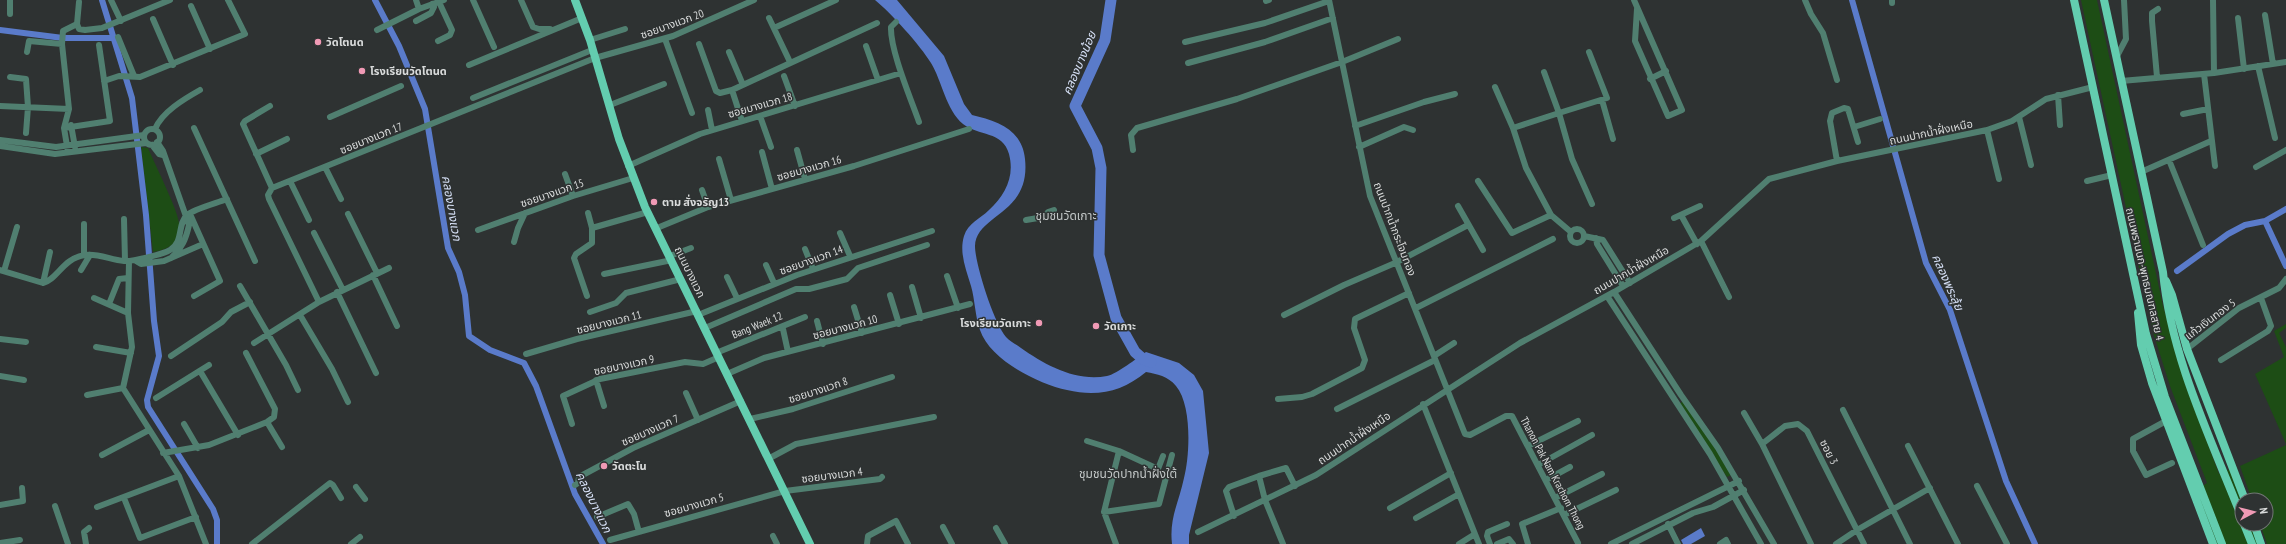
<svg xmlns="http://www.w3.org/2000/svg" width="2286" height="544" font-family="'PT Sans Narrow','Noto Sans Thai',sans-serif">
<rect width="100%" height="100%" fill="#2e3232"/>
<path fill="#1d4d15" d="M2081,0h16l66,306 31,101 25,67 11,-5 12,32v23h9l7,20h-41l-21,-54 11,-7 -37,-97 -17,-54z
M141,147l7,1c6,14 13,28 19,42 11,26 27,55 -14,62z
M2286,324v4l-7,5 7,14v97l-31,-70 29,-17 -10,-26z
M1683,401l50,73 -6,3 -49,-72z
M2286,445v99h-19l-7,-20h6v-24h-14l-12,-34z"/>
<path fill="#5a7bca" d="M875,0h22l47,56 20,48 8,11c25,6 50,14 53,44 6,56 -49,55 -50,87 0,18 19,77 31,91 3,4 10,7 15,11 24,17 55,34 86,28 10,-2 30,-18 39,-24l33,11 15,12 9,16 6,62 -20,82v9h-17c-3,-26 7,-42 12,-66 6,-23 8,-73 -8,-92 -8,-10 -19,-12 -30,-14 -24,20 -49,25 -79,18 -29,-6 -77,-30 -87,-60 -5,-14 -5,-30 -9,-44 -5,-17 -12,-33 -7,-50 4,-13 16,-17 25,-26 16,-15 26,-33 20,-56 -6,-23 -31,-18 -46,-30 -17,-14 -21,-43 -32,-61 -11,-18 -40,-50 -56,-63z
M1701,528l4,8 -14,8h-8l-2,-4z"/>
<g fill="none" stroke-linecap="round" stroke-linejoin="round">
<path stroke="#5a7bca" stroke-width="6" d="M102,0l30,98 14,117 8,106 5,35 -12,44 1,7 65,102 4,11v24
M375,0l24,46 26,63 23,139 11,24 6,23 4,41 21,14 34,13 12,23 39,108 28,50
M1852,0l74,263 24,47 56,171 29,63
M0,30l63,8h51
M2265,221l21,45
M2177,271l51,-37 17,-9 20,-4 21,-12"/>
<path stroke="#5a7bca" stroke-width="11" d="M1111,0l-6,40 -30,66 22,42 4,20 -2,87 17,63 19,34 8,7 8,3"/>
<path stroke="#507f70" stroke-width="6" d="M111,0l10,21
M416,0l3,9
M473,0l21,47
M521,0l12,27 6,2h11
M1329,0l41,196 95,238 5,1 36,-19h6l66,127
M1634,0l48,110 -14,6 -33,-75 2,-32
M1805,0l6,14 12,19 14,47
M1892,0v3
M2213,0l1,73
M1266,1l3,-1
M191,6l19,43
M10,14v-14
M2265,15l8,49
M769,18l21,44
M2238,18l6,51
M153,19l20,46
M416,21l15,-8 3,-6 -2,-3
M896,22l-5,5c-1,23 20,72 28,95
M77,24l2,-22
M774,28l62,-28
M377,30l42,-21 25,-9
M118,37l16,39
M665,39l27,74
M590,40l35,-11
M438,41l12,-6 2,-5 -13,-28
M1185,42l80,-19 64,-22
M699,44l17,47 4,2 12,-3
M866,46l12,34
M27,52l2,-11 33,3
M729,52l14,33
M1589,52l18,46 -48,15 13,46 20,45
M2117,56l9,-17 -2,-39
M1188,63l77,-21 68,-24
M469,65l113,-47
M2258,66l17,72
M2204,74l11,92
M784,76l11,30
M10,77l16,2 2,28 -2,26
M2157,77l-5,-56v-8l6,-4
M1650,79l16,-8
M104,81l15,-5 21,1 105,-43 -17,-34
M2121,81l93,-8 72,-11
M1495,87l18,41 13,40 25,47 20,17
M2058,95l2,30
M473,98l119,-48
M1602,100l11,39
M610,105l54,-21
M0,106l69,3
M270,106l-25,15 -2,3 29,64
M708,110l4,20
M2183,114l25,-5
M760,116l11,31
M330,117l71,-31
M2019,117l12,48
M742,121l-10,-31 145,-67
M71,125l4,22
M1355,126l69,-24 31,-8
M1854,127l26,-8
M64,128l46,-7 -11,-76
M194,128l61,133
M1513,128l46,-15 -15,-41
M144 137a8 8 0 1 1 16 0a8 8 0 1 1-16 0Z
M155,129c7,-17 29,-30 45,-39
M1987,130l12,49
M0,140l56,7 88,-12
M157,142l6,9 26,74c-3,14 -7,23 -18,33
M152,145l7,9 4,1
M0,146l55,8 91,-11
M1359,147l45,-20 9,3
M797,150l8,29
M1133,150l-2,-15 6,-7 100,-29 105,-37 56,-23
M68,152l-4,-24 5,-19 -7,-65 1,-13 14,-7 2,5 6,1 17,-2 68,-28
M762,152l10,37
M256,154l31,-15
M719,159l12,41
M2169,160l34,85
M1837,161l-7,-40 2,-8 12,-5 4,1 10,33
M628,166l72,-32 201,-61
M325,167l16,32
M2256,167l30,-17
M2141,172l70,-31
M565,174l8,22
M290,181l19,39
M1478,181l34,52 39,-18
M2087,181l25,-6
M702,190l6,17
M1458,206l25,44
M190,214l30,67 -26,15
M348,214l29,59
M1681,215l16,29
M1674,218l26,-12
M124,219l1,42
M1026,220l18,-3 4,-5 6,-2
M84,224v31
M592,228l56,-16
M657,228l51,-21 146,-41 115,-37
M1570 236a7 7 0 1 1 14 0a7 7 0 1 1-14 0Z
M478,230l95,-34 60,-18
M314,233l29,57
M840,233l10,23
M1584,236l19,4 27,43
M1596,238l1,6 26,42
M1701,241l28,56
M514,242l4,-14 7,-15
M805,249l8,20
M670,256l21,-8
M129,261l-1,52 4,34 -9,41 56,88 27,68
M136,261l5,3 23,-3 39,-17
M766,265l8,18
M0,270l43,13c14,-3 20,-25 42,-28 13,-2 26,5 39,6 7,1 40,-7 46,-11 14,-8 7,-26 17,-35 7,-6 30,-12 40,-16
M81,270l9,-15
M4,271l13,-44
M604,274l68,-14
M373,275l24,51
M947,276l11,32
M727,277l10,21
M43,283l7,-31
M240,286l46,79 12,25
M912,287l9,31
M337,292l39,81
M1614,292l67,103 37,53 56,96
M890,295l9,29
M587,296l-13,-38 2,-4 16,-11v-15l-4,-15
M1607,296l103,158 51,90
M94,298l34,15
M319,302l-50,-103 -1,-4 4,-7 323,-130 78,-22 81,-36
M109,304l10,-25 9,-1
M854,307l8,26
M1416,308l137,-69
M590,312l26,-9 10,-10 55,-14
M300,315l32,54 16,33
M698,315l99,-40 135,-44
M1284,315l60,-30 51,-22 73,-38
M817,321l6,23
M705,328l91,-39h13l38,-10 11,-11 69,-23
M783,329l5,23
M0,339l26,3
M254,343l65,-41 70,-34
M96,347l35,6
M2187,349l52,-41 40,-20 7,-9
M716,353l89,-36
M526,354l51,-15 120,-28
M171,356l51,-34 9,-10 19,-10
M1434,356l20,-13
M2221,360l47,-29 3,-5 -10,-28
M200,371l38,64
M727,374l37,-16 206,-54
M0,376l24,4
M596,380l8,26
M686,393l12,27
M87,395l36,-7
M156,398l53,-33
M1278,399l24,-2 10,-3 50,-26 3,-8 -11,-32 1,-9 54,-26
M1423,404l56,140
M1337,409l98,-49
M1843,410l67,134
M1744,413l18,31 49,100
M750,419l43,-10 99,-32
M2166,421l-33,18v12l13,24 26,-12
M267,422l15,25
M184,424l14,24
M572,424l-9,-28 37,-17 85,-17 18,2 16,-7
M1087,441l32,10 -15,61 55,-8 13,-49
M1762,444l23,-18 13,-2 9,7 57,113
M1528,446l50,-25
M1908,446l50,98
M1119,451l39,18 5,-13
M163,453l46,-8 58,-23 7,-5 1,-8 -29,-56
M102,455l47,-25
M768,459l28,-15 138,-27
M1538,465l54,-30
M1546,480l24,-13
M575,485l3,-2 1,-6 54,-29 108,-47
M1977,486l30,58
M356,487l9,12
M124,498l16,40 56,-21
M1555,498l47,-24
M0,505l23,-4 -1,-13
M55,506l13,38
M97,507l82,-31
M1390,508l61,-35
M1104,512l12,32
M1564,515l52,-25
M1234,516l-8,-25 3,-4 30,-11
M597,517l31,-13 6,10 5,18
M1416,518l43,-24
M1668,524l10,20
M943,527l9,17
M996,528l9,16
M1198,532l118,-57 204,-132 94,-51 87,-51 68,-62 68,-18 150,-31 25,-9 34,-22 47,-12
M773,536l4,8
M610,540l175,-49 95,-12 2,-2
M0,543l20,-3
M86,544l-2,-12 5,-4
M252,544l78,-61 3,2 8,13
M351,544l9,-7
M867,544l1,-8 28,-15 12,23
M1283,544l-18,-44 -6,-24 27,-8 9,18
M1459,544l16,-10
M1490,544l-3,-8 1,-4 19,-8
M1497,544l12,-5 4,5
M1528,544l-6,-20 39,-16
M1611,544l128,-63
M1632,544l61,-31 20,-6 31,-17
M1720,544l6,-4 2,4
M1836,544l21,-14 73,-42"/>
<path stroke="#63cdaf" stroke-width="8" d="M575,0l15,40 29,99 26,68 165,337
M2074,0l72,334 19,63 57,147
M2104,0l59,272c8,86 48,167 79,246
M2166,281l6,14 15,54 58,151
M2138,313l3,32 11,38 61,161
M2244,524l8,20
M2254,524l7,20"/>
</g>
<g fill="#f09ab5" stroke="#2e3232" stroke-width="1.5">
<circle cx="318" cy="42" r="4"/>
<circle cx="362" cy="71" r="4"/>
<circle cx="654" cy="202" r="4"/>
<circle cx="1039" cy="323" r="4"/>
<circle cx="1096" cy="326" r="4"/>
<circle cx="604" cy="466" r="4"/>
</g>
<g text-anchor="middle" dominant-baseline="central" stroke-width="3" stroke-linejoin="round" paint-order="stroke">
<g font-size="11" fill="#d9dbdb" stroke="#2e3232">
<text transform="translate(672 24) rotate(-20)">ซอยบางแวก 20</text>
<text transform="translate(760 105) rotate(-16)">ซอยบางแวก 18</text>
<text transform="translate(1931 132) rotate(-12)">ถนนปากน้ำฝั่งเหนือ</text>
<text transform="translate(371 138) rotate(-22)">ซอยบางแวก 17</text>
<text transform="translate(809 168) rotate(-16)">ซอยบางแวก 16</text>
<text transform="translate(552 193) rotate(-19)">ซอยบางแวก 15</text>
<text transform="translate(1395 229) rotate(69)">ถนนปากน้ำกระโจมทอง</text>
<text transform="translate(811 260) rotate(-20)">ซอยบางแวก 14</text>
<text transform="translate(1631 270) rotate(-30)">ถนนปากน้ำฝั่งเหนือ</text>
<text transform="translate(690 272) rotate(64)">ถนนบางแวก</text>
<text transform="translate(2145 274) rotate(77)">ถนนพรานนก-พุทธมณฑลสาย 4</text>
<text transform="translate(2210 319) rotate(-37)">แก้วเงินทอง 5</text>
<text transform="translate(609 322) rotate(-14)">ซอยบางแวก 11</text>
<text transform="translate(757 325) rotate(-22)">Bang Waek 12</text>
<text transform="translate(845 327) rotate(-15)">ซอยบางแวก 10</text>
<text transform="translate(624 365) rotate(-12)">ซอยบางแวก 9</text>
<text transform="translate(818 390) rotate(-18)">ซอยบางแวก 8</text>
<text transform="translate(650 430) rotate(-24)">ซอยบางแวก 7</text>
<text transform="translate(1354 438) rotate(-34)">ถนนปากน้ำฝั่งเหนือ</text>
<text transform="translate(1829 452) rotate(63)">ซอย 3</text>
<text transform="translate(1553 473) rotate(62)">Thanon Pak Nam Krachom Thong</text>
<text transform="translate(832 475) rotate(-7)">ซอยบางแวก 4</text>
<text transform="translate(694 505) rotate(-16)">ซอยบางแวก 5</text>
</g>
<g font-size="11" font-weight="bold" fill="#d9dbdb" stroke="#2e3232" text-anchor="start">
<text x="326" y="42">วัดโตนด</text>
<text x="370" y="71">โรงเรียนวัดโตนด</text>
<text x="662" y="202">ตาม สั่งจรัญ13</text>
<text x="1031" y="323" text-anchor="end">โรงเรียนวัดเกาะ</text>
<text x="1104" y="326">วัดเกาะ</text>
<text x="612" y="466">วัดตะโน</text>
</g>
<g font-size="12" font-style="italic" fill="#d8e2f8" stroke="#2e3232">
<text transform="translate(1079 63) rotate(-67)">คลองบางน้อย</text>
<text transform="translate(452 208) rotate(80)">คลองบางแวก</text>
<text transform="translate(1948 282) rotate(66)">คลองพระลุ้ย</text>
<text transform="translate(594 502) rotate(64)">คลองบางแวก</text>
</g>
<g font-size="12" fill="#c1c6c6" stroke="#2e3232">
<text x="1066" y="215">ชุมชนวัดเกาะ</text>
<text x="1128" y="473">ชุมชนวัดปากน้ำฝั่งใต้</text>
</g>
</g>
<g transform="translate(2254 512) rotate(83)"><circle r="19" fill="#2e3232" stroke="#727676"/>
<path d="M0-3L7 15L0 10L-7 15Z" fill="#f09ab5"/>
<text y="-6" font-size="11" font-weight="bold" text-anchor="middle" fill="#d9dbdb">N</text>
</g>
</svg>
